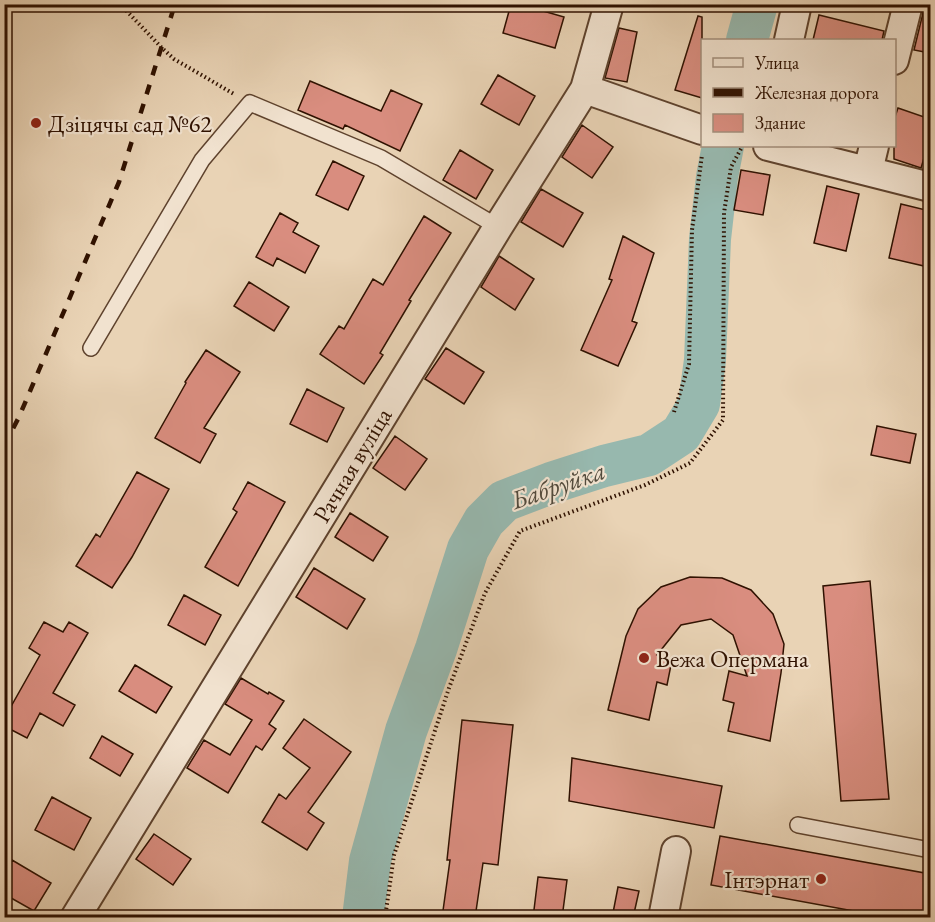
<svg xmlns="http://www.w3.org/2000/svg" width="935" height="922" font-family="'EB Garamond',serif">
<rect width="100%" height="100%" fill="#e9d3b5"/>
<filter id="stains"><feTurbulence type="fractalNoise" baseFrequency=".00333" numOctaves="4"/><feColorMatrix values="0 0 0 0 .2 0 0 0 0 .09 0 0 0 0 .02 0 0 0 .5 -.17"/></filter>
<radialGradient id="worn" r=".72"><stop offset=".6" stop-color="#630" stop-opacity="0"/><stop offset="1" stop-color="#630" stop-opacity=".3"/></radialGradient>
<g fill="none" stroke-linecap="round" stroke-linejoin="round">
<path stroke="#97b8ae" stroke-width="42" d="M747,40l10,-36
M363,918l7,-57 36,-130 30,-82 32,-100 16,-28 20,-20 47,-18 53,-17 45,-11 32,-21 18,-30 6,-44 5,-121 7,-62 6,-31"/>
</g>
<path fill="#d98d7f" stroke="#2f1100" stroke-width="1.5" d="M511,4h8l45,13 -9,31 -52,-15z
M923,13l7,1v39l-16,-3z
M819,15l65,16 -2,9h-69z
M698,16l4,1v81l-27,-8z
M619,28l18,4 -10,50 -22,-4z
M498,75l37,21 -16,29 -38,-21z
M310,81l71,30 10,-21 31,14 -22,47 -55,-26 -2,4 -45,-19z
M898,108l32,11v19l-9,30 -27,-9v-39z
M582,125l31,22 -21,31 -30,-21z
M460,150l33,20 -17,29 -33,-19z
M333,161l31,15 -16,34 -32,-15z
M741,170l29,5 -7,40 -29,-5z
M827,186l32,8 -13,57 -32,-8z
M541,189l42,24 -20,34 -42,-25z
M901,204l29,7v27l-6,28 -35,-8z
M280,213l18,10 -5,9 26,14 -14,27 -28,-15 -4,8 -17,-9z
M424,216l27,17 -42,67 2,1 -31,52 3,2 -19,29 -44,-30 19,-28 5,3 29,-50 10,6z
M623,236l31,17 -22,68 5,2 -19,43 -37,-16 31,-70 -3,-1z
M499,256l35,23 -19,31 -34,-23z
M249,282l40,25 -15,24 -40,-25z
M446,348l38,24 -20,32 -39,-25z
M206,350l34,22 -36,56 12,6 -16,29 -45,-25 31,-55 -1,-1z
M307,389l37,19 -17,34 -37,-18z
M877,426l39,8 -6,29 -39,-8z
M395,436l32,23 -22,31 -32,-22z
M137,472l32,17 -37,68 -20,31 -36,-22 20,-32 4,3z
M248,482l37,20 -47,84 -33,-19 32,-55 -4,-3z
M350,513l38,24 -15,24 -38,-24z
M314,568l51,31 -18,30 -51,-32z
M690,577l32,1 29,12 22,24 11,30 -3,29 -11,68 -42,-10 6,-28 -11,-3 6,-29 18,5 -14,-41 -22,-16 -30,6 -24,30 15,5 -5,25 -10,-3 -8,38 -41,-10 18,-74 12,-27 23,-22z
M870,581l19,218 -48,2 -18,-215z
M184,595l37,20 -16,30 -37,-20z
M44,622l19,10 6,-10 19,11 -35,60 22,12 -12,21 -23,-13 -13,25 -23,-12v-7l36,-64 -11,-7z
M135,665l37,22 -16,26 -37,-22z
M241,678l27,16 1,-2 15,9 -15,23 7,5 -14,21 -6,-4 -28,47 -41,-25 17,-28 26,15 22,-35 -27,-16z
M304,719l47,33 -43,60 16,11 -17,27 -45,-28 17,-28 7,5 24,-31 -27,-20z
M462,720l51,5 -15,140 -15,-2 -8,55h-33l8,-58h-3z
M102,736l31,18 -13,22 -30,-18z
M572,758l150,28 -8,42 -145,-27z
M52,797l39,21 -17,32 -39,-20z
M154,834l37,25 -18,26 -37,-26z
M720,836l210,38v44h-38l-181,-33z
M12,860l39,23 -17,28 -30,-17v-22z
M538,877l29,3 -5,38h-29z
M618,887l21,4 -6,27h-21z"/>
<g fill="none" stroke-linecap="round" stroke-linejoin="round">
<defs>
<path id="lane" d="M91,348l111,-188 48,-57 131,55 117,69
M798,825l132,25"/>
<path id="street" d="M789,40l8,-36
M894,60l14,-56
M585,89l117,41
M768,146l162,41
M868,171l6,-25
M75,918l423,-691 87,-138 24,-85
M663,918l13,-67"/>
</defs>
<use href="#lane" stroke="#5e422d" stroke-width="18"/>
<use href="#street" stroke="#5e422d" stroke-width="32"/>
<path stroke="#2f1100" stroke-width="4" stroke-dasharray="1.5 3" stroke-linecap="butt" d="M120,4l42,44 12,11 60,35
M674,412l15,-48 3,-134 10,-75
M385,918l9,-63 55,-167 36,-95 35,-62 125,-46 45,-22 33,-43 1,-207 7,-46 11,-20"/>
<use href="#lane" stroke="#f1e2cf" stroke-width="15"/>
<use href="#street" stroke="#f1e2cf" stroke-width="28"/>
<path stroke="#2f1100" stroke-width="4.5" stroke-dasharray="10 10" stroke-linecap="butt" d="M4,446l15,-29 100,-235 56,-178"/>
</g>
<g fill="#8f2418" stroke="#f1e2cf" stroke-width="2">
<circle cx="36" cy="123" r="6"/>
<circle cx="644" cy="658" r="6"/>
<circle cx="821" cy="879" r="6"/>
</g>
<g text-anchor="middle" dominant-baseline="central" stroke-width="4.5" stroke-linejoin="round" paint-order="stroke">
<g font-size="24" fill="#2f1100" stroke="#f1e2cf" text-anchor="start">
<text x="48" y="123">Дзіцячы сад №62</text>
<text x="656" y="658">Вежа Опермана</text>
<text x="809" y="879" text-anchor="end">Інтэрнат</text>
</g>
<g font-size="24" fill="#2f1100" stroke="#f1e2cf">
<text transform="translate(352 465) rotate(-59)">Рачная вуліца</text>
</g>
<g font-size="26" font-style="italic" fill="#534b3d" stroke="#f1e2cf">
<text transform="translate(558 485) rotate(-19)">Бабруйка</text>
</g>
</g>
<rect width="935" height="922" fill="none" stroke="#e9d3b5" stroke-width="24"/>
<rect x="6" y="6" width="923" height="910" fill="none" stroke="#2f1100" stroke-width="3"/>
<rect x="12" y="12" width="911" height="898" fill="none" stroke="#2f1100" stroke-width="1.5"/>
<rect x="701" y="39" width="195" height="108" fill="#f1e2cf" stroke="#a38e7c" stroke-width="1.5"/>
<rect x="713" y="58" width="30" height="9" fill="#f1e2cf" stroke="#a38e7c" stroke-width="1.5"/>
<text x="755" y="69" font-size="18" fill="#2f1100">Улица</text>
<rect x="713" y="88" width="30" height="9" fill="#2f1100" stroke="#a38e7c" stroke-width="1.5"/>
<text x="755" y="99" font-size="18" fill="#2f1100">Железная дорога</text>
<rect x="713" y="114" width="30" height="18" fill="#d98d7f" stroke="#a38e7c" stroke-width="1.5"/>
<text x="755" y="129" font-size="18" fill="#2f1100">Здание</text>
<rect width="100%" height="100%" filter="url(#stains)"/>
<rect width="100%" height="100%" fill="url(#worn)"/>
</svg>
